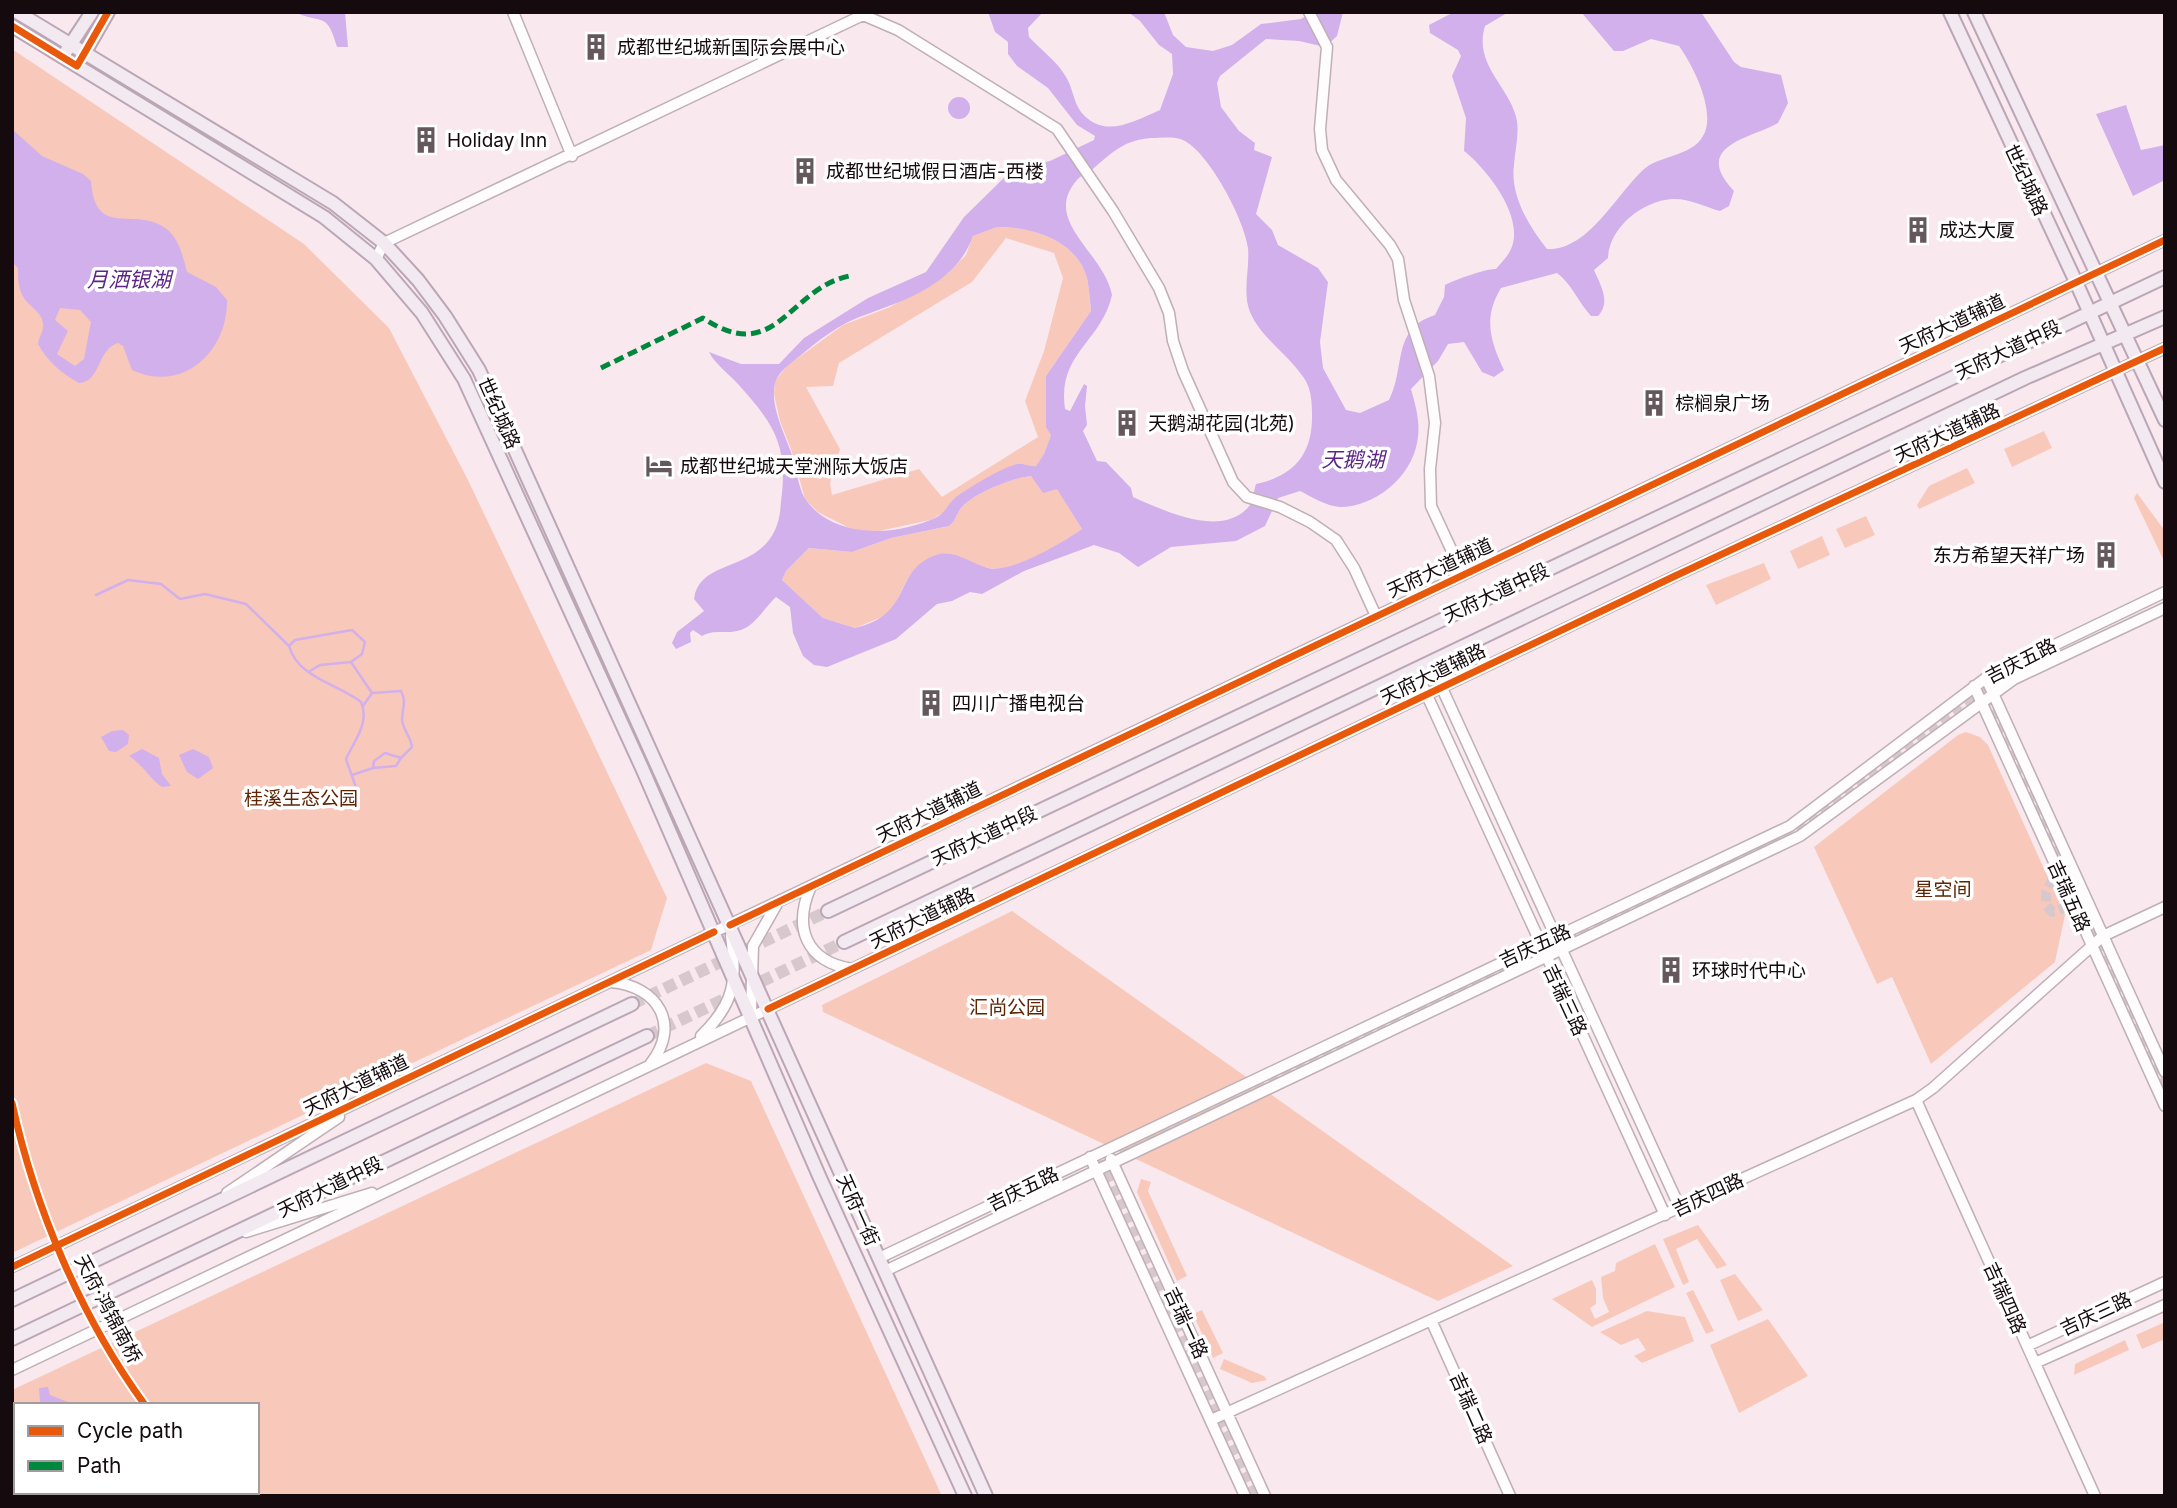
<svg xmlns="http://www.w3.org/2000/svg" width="2177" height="1508" font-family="Inter,'Noto Sans SC',sans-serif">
<rect width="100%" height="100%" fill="#f9e9ef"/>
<path fill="#f8c9ba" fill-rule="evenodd" d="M12,49l292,195 85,84 79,152 199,418 -16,52 -639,303z
M997,227c34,0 79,12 90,51 2,10 3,22 4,33l-45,65v44l5,15 -7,19 -8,12 -82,33 -9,13 -15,8 -60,13 -15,-2 -37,-19 -13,-13 -14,-50 -11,-28 -6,-27 1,-13 12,-15 56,-41 47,-18 57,-33 19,-19 7,-19zM1006,238l48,15 9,25 -19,73 -19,50 13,36 -96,60 -23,-28 -87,26 -2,-12 10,-34 -34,-62 27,-1 6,-23 133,-81z
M2044,431l8,17 -40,19 -8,-18z
M1967,468l8,15 -56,26 -2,-4 12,-19z
M1031,476l26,12 25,41c-22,16 -52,33 -78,39 -32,6 -53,-29 -87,0 -14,11 -17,32 -28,46l-34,14 -32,-10 -41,-38 4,-9 23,-23 43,4 39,-14 58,-12c7,-5 7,-12 12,-18 13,-15 51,-30 70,-32z
M2137,493l28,38v32l-31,-65z
M1866,516l9,19 -30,13 -9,-19z
M1822,536l8,19 -32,14 -8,-18z
M1764,563l7,16 -55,26 -10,-20z
M1966,732l14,5 8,8 77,170 -10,47 -124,102 -39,-87 -15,7 -63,-137 144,-112z
M1012,911l501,355 -75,35 -615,-289 -1,-7z
M706,1063l45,18 191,415h-900l-2,-4h217v-87h-241v36l-4,-7v-44z
M1141,1179l10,3 -3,9 39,85 -10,5 -40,-89z
M1698,1225l29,40 -10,4 -20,-30 -21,10 13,33 -6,3 -20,-46z
M1655,1244l20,43 -83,40 -40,-28 40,-19 4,9v15l-6,4 5,11 14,-7 -6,-14 -2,-21 14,-6 1,-8z
M1735,1274l28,36 -25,11 -18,-41z
M1693,1290l21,41 -8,3 -20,-41z
M1202,1310l21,43 -10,5 -20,-44z
M1647,1311l38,6 9,24 -52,22 -8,-7 12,-6 -8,-12 -17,7 -21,-13z
M1768,1319l40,57 -69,37 -29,-68z
M2165,1322v17l-23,10 -6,-14z
M2125,1340l4,10 -55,25 1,-11z
M1224,1359l40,17 3,4 -15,3 -32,-14z"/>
<path fill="#d2b0ec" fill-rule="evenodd" d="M295,12h50l3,35h-11c-10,-37 -16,-22 -42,-35z
M988,12h55l-15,16 1,9c11,12 29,25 37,40 7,11 7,24 15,35 23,28 53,9 79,-2l13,-36 -1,-20 -13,-9 -19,-24 -12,-9h36l9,23 13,12 27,4 19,-6 29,-21 40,-5 11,-7h31l-6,24 -12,11 -26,-6 -33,-2 -46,37 -3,7 4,24 18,24 16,12 -1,7 18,7 -16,57 16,16 6,15 40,23 10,14 -8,60 3,26 23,42 14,3 29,-13c17,-32 2,-71 46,-85l9,-18 1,-12c9,-5 43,-17 51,-16 5,-6 11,-12 14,-18 17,-32 -23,-82 -46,-100l2,-33 -14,-42 9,-20 -3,-6 -28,-17 -1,-8 25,-13h64l-11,1 -22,13c-12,40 26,61 32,95 2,15 -2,29 -3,44 -4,31 15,61 33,84 41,2 69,-54 96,-79 16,-15 48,-13 60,-34 14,-23 -10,-71 -24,-90l-28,-7 -28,12h-9l-33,-39h120l33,50 7,5 40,8 7,28 -10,20c-25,15 -88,22 -44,68l-5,15 -9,5c-15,-4 -32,-13 -48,-12 -30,2 -63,29 -64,59l-14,12c7,16 17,32 4,46h-7c-13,-14 -19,-32 -34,-43l-56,15c-18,30 -11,52 3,82l-10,7 -12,-5 -18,-30 -16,2 -10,17 -27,28c5,18 10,35 6,54 -6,34 -42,64 -77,64 -14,-1 -28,-10 -40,-16l-22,7 -13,28 -29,15 -65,6 -33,20 -19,-14 -25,-8 -70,26 -42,23 -12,-2 -18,9 -15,3 -41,35 -69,28 -13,-2 -11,-9 -10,-23 -3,-26 -14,-10c-12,11 -22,31 -39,34 -13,3 -23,-2 -35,5l-9,-6 -3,3 1,9 -15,7 -4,-6 5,-11 27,-21 -10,-12c5,-40 62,-27 81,-69 6,-13 5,-23 7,-37 5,-52 -11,-72 -44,-109 -9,-10 -23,-20 -29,-32l32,12h38l25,-26 64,-40 58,-26 38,-55 50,-49 36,-7 44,-21 1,-4 -18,-11 -29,-37 -31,-22 -9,-12v-12l-13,-10zM1151,138c10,0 23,-2 32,2 26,12 62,81 65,108 2,20 -6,44 2,64 11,26 38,42 54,66 7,10 8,24 8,36 1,39 -17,62 -56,70 -2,6 -3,17 -6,21 -27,35 -87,5 -117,-8l-2,-9 -25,-26 -9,-1 -14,-30 4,-6 -2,-19 2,-20 -3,-2 -14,27 -5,-2c-8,-56 36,-66 47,-114 -8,-43 -71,-74 -35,-115 5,-6 13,-8 18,-13 19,-16 30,-27 56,-29zM997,227c34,0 79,12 90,51 2,10 3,22 4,33l-45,65v51l5,8 -7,19 -8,12c-7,1 -9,-2 -16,-2 -11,-1 -55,26 -65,34 -7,6 -9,14 -18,19 -39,19 -102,23 -131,-17 -6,-8 -9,-25 -11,-35 -6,-25 -26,-55 -20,-82 3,-11 16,-20 25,-27 18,-15 39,-32 62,-40 44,-16 94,-32 111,-80zM1031,476l12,17 14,-4 25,40c-18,13 -72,45 -94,39 -17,-4 -33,-19 -52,-13 -45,16 -21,59 -81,73l-32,-10 -41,-38 4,-9 23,-23 43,4 39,-14 58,-12c7,-5 7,-12 12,-18 13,-15 51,-30 70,-32z
M948 108a11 11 0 1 1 22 0a11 11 0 1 1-22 0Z
M2126,105l15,45 24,-5v35l-32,16 -37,-82z
M12,129l30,27 41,18 8,7c4,61 47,22 78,50 11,11 14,26 18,41l29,15 11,13c1,51 -44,94 -95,70l-9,-24 -5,-3c-21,6 -17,39 -39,40 -18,-10 -31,-21 -41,-39 1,-8 6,-12 5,-21 -4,-20 -27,-14 -25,-55l-6,-6zM60,308l20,2 11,12 -7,37 -9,7 -18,-12 11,-23 -13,-11z
M123,730l6,5 -1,9 -12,8 -7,-1 -8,-14 11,-6z
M142,749l17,9 3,16 9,12 -9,1c-13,-9 -19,-22 -33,-31z
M193,749l16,8 4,11 -15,11 -11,-7 -8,-17z
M48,1387l2,8 26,10 -36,-2 -1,-15z"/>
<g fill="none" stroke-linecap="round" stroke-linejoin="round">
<path stroke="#d2b0ec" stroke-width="2.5" d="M96,595l32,-15 33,4 19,15 25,-5 41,10 43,42c9,32 49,38 72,56 9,21 -7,39 -15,57l13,37
M290,645l5,-5 57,-10 13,12 -3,12 -11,8
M310,671l10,-6 31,-3 21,31
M363,706l9,-13 29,-2c6,11 1,18 1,29 1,10 9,17 10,27l-11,11
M352,775l21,-7 23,-2 5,-8 -16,-5 -11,8 -1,7"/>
<path stroke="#d7c8cd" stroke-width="10" stroke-dasharray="10 5" stroke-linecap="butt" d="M2053,878l-7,15v12l6,7 27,-9
M1253,1496l-153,-335 691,-328 193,-143 181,397"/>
<path stroke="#d7c8cd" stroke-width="12" stroke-dasharray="12 6" stroke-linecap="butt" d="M632,1004l196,-93
M647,1036l197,-94"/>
<defs>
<path id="minor" d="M513,12l59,144
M1309,12l18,35 -7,82 2,21 14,30 54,65 8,14 6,41 25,76 6,47 -5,46 1,37 32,69
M863,15l35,15 159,99 56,82 46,77 10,25 4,28 10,30 50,111 14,15 33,10 30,15 26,18 18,28 22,48
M376,259l8,-16 479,-228v-3
M1430,662l250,546
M1415,669l250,546
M1986,678l179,394
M1974,686l191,420
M811,886c-18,41 -6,75 41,83
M611,982c47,4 70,43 40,81
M751,1013l2,-67 25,-44
M701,1036c34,-33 36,-55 30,-100
M1916,1100l179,396
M1090,1157l155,339
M1111,1159l154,337
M227,1193l112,-76
M246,1232l126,-39
M879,1258l911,-432 196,-148 179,-86
M12,1267l2153,-1027
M885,1271l915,-435 214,-157 151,-71
M1431,1320l79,176
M2027,1346l138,-64
M2035,1363l130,-58
M12,1370l1663,-794 490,-228
M1211,1420l705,-320 17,-12 170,-152 62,-29"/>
<path id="major" d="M17,12l316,191 51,40 34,37 27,36 34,54 507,1126
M1950,12l126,270 89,200
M1974,12l191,408
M12,26l312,191 52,42 46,54 42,66 178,389 178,410 145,318
M67,50l25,-38
M81,59l27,-47
M828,911l1337,-634
M844,942l1181,-564 140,-61
M12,1300l620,-296
M12,1339l635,-303"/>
<path id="highway" d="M12,1478l4,8"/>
</defs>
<use href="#minor" stroke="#beb0b5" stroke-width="13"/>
<use href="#major" stroke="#bba6b5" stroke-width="16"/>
<use href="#highway" stroke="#bba6b5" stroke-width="18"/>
<use href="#minor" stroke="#fefcfd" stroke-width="10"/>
<use href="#major" stroke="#f3e9f1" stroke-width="12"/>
<use href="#highway" stroke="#ecdde9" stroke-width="14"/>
<path stroke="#00873e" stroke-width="5" stroke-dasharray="10 5" stroke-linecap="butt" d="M601,368l102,-50c73,49 85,-29 146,-42"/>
<defs>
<path id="cycleway" d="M12,26l65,40 31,-54
M730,925l1435,-685
M768,1009l907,-433 490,-228
M12,1103c23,106 69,214 133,302
M12,1267l702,-335"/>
</defs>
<use href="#cycleway" stroke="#fff" stroke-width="11"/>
<use href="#cycleway" stroke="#e8590c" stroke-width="7"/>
</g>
<defs>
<symbol id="building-bare" viewBox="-9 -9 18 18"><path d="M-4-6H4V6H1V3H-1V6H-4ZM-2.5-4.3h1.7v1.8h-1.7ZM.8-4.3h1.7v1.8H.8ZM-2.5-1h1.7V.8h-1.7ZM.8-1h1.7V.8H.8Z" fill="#65585d" stroke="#fff" stroke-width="2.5" paint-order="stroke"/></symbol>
<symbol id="hotel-bare" viewBox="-9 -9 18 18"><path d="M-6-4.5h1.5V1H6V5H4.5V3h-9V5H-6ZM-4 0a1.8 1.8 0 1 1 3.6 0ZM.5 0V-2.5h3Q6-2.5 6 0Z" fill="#65585d" stroke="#fff" stroke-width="2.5" paint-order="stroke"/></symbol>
</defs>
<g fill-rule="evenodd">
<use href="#building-bare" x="577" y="28" width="38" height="38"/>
<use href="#building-bare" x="407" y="121" width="38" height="38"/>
<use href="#building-bare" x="786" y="152" width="38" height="38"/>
<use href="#building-bare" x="1899" y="211" width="38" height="38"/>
<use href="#building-bare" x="1635" y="384" width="38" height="38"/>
<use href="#building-bare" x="1108" y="404" width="38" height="38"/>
<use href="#hotel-bare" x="640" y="447" width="38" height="38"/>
<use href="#building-bare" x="2087" y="536" width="38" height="38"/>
<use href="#building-bare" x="912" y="684" width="38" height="38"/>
<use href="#building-bare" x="1652" y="951" width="38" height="38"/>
</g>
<g text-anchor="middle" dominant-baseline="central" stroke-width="7" stroke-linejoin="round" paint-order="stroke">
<g font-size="19" fill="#150a0e" stroke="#fff" text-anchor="start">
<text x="617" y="47">成都世纪城新国际会展中心</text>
<text x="447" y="140">Holiday Inn</text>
<text x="826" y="171">成都世纪城假日酒店-西楼</text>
<text x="1939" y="230">成达大厦</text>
<text x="1675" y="403">棕榈泉广场</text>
<text x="1148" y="423">天鹅湖花园(北苑)</text>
<text x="680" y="466">成都世纪城天堂洲际大饭店</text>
<text x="2085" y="555" text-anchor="end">东方希望天祥广场</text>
<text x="952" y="703">四川广播电视台</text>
<text x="1692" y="970">环球时代中心</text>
</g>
<g font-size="19" fill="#150a0e" stroke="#fff">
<text transform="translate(2026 180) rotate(65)">世纪城路</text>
<text transform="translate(1952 324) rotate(-25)">天府大道辅道</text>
<text transform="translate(2008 350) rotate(-25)">天府大道中段</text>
<text transform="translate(499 413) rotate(66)">世纪城路</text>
<text transform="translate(1947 433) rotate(-25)">天府大道辅路</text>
<text transform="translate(1440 568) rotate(-25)">天府大道辅道</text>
<text transform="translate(1496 593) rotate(-25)">天府大道中段</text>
<text transform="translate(2021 661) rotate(-27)">吉庆五路</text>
<text transform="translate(1433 674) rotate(-26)">天府大道辅路</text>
<text transform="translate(929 812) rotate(-26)">天府大道辅道</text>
<text transform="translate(984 836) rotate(-25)">天府大道中段</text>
<text transform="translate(2069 896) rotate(66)">吉瑞五路</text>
<text transform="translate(922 918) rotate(-26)">天府大道辅路</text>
<text transform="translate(1535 946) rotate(-25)">吉庆五路</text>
<text transform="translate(1565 1000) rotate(65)">吉瑞三路</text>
<text transform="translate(356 1085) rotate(-26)">天府大道辅道</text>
<text transform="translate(330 1187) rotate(-26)">天府大道中段</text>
<text transform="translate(1023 1189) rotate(-26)">吉庆五路</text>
<text transform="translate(1708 1195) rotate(-25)">吉庆四路</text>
<text transform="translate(858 1210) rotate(66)">天府一街</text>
<text transform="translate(2005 1298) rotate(66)">吉瑞四路</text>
<text transform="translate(108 1309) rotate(62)">天府·鸿锦南桥</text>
<text transform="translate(2096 1314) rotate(-25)">吉庆三路</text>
<text transform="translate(1186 1323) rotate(65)">吉瑞一路</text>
<text transform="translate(1471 1408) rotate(66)">吉瑞二路</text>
</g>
<g font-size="19" fill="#5e2504" stroke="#fff">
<text x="301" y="798">桂溪生态公园</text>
<text x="1943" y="889">星空间</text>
<text x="1007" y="1007">汇尚公园</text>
</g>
<g font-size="21" font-style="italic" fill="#5c2586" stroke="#fff">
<text x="129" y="279">月洒银湖</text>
<text x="1353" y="459">天鹅湖</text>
</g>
</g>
<rect width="2177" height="1508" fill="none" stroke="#150a0e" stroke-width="28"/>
<rect x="14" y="1403" width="245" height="91" fill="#ffffff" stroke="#a19d9f" stroke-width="2"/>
<rect x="28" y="1426" width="35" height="10" fill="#e8590c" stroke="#a19d9f" stroke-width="2"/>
<text x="77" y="1438" font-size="21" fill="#150a0e">Cycle path</text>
<rect x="28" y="1461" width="35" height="10" fill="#00873e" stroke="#a19d9f" stroke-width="2"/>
<text x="77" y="1473" font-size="21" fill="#150a0e">Path</text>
</svg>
